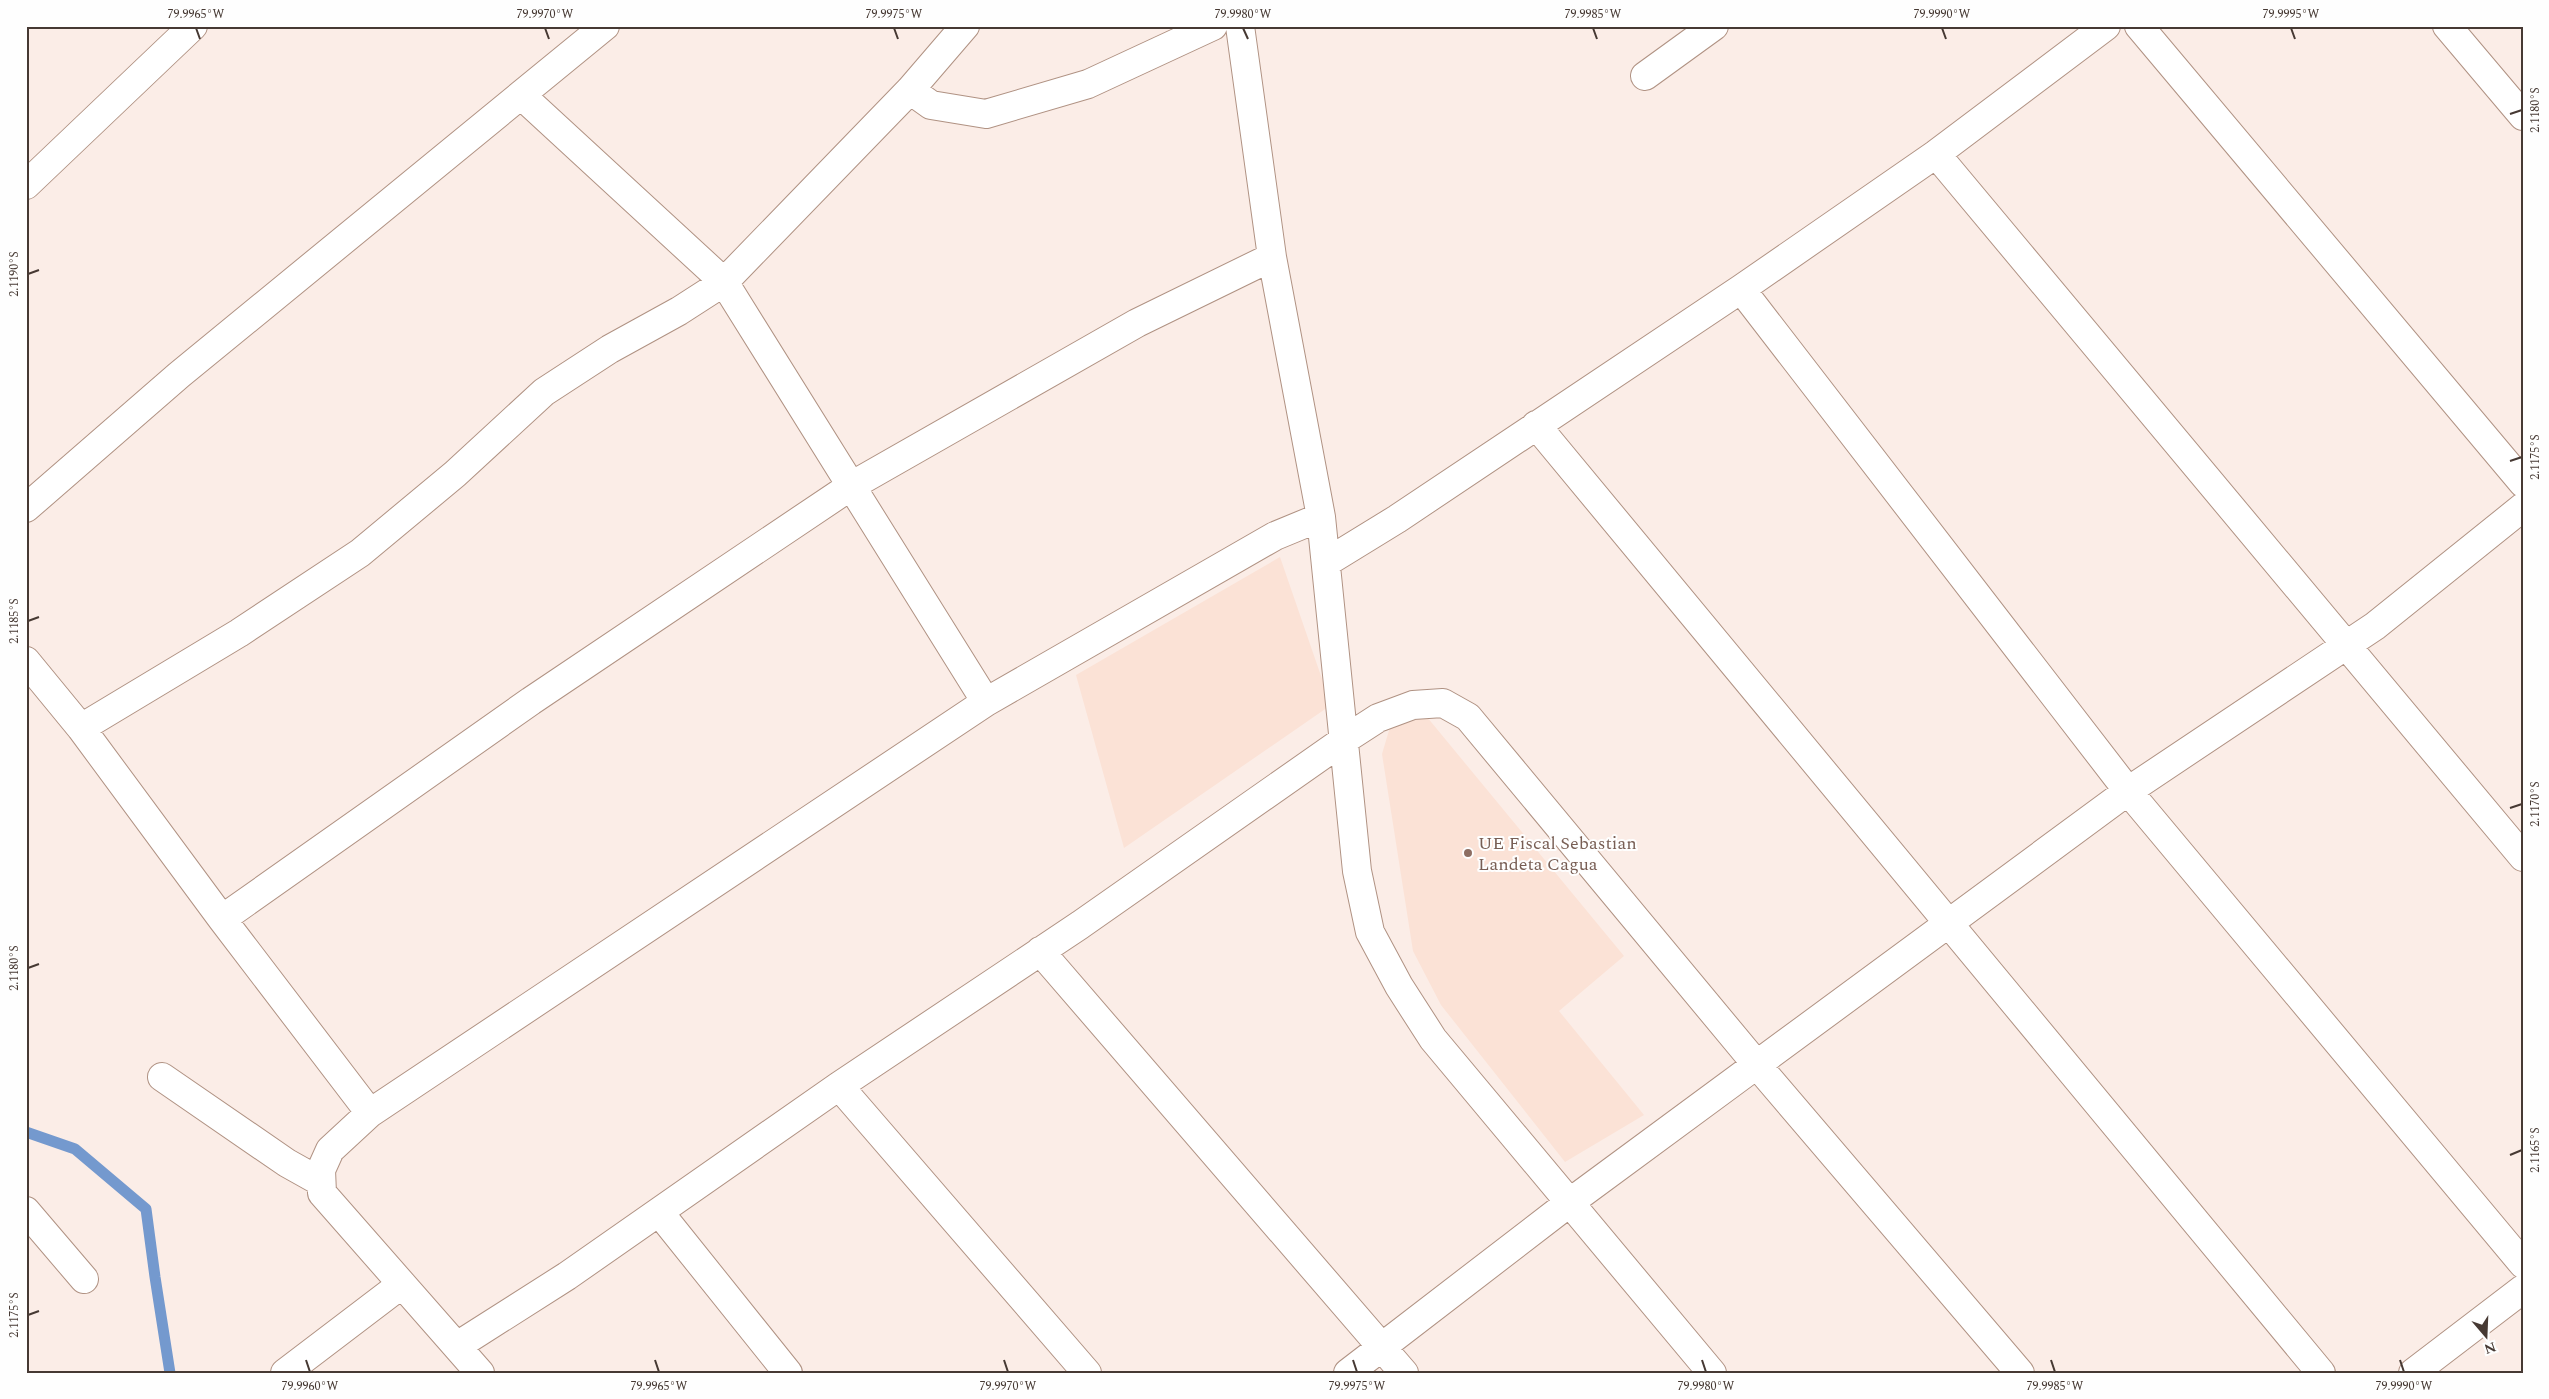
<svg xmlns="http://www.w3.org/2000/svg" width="2549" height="1399" font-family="Spectral,serif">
<rect width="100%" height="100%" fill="#fbede7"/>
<path fill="#fbe2d6" d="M1280,557l51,148 -207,143 -48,-173z
M1427,717l197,239 -65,55 85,104 -79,47 -124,-157 -28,-54 -31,-197 8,-27z"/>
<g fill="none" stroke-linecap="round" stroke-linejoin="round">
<path stroke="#7499ce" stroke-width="11" d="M26,1132l49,17 71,60 9,68 15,96"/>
<defs>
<path id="minor" d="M1240,26l32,231 49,260 36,354 13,61 29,54 34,53 279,334
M2139,26l384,457
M2447,26l76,90
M1645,76l69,-50
M910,90l21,15 55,9 102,-30 125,-58
M521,95l203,187 262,420
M1936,154l587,703
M26,185l167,-159
M1741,289l387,502 395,473
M1536,425l785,948
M26,508l153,-133 426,-349
M1327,562l70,-43 344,-230 195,-135 170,-128
M26,661l55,67 141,191 148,194
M81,728l158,-95 121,-80 95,-79 89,-82 66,-43 69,-38 45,-29 186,-192 55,-64
M222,919l309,-218 320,-215 286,-163 135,-66
M1040,951l364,422
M162,1077l125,86 34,19
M839,1086l248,287
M26,1211l58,68
M659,1212l129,161
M457,1346l110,-70 272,-190 241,-161 264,-185 34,-22 35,-13 30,-2 25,14 289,348 263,308
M285,1373l117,-89
M480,1373l-158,-180 -1,-23 9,-20 40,-37 616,-411 289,-166 46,-19
M1348,1373l221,-170 559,-412 247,-165 148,-119
M2413,1373l110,-84"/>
</defs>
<use href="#minor" stroke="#b09283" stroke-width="30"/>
<use href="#minor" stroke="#fff" stroke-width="28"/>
</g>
<path fill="none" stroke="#463933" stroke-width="2" d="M196,28l4,11M545,28l4,11M894,28l4,11M1243,28l5,11M1593,28l4,11M1942,28l4,11M2291,28l4,11M2510,114l12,-4M28,274l11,-4M2510,461l12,-4M28,621l11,-4M2510,808l12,-4M28,968l11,-4M2510,1155l12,-5M28,1315l11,-4M306,1360l4,12M655,1360l4,12M1004,1360l4,12M1353,1360l4,12M1702,1360l4,12M2051,1360l4,12M2400,1360l4,12"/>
<circle fill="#8d6e63" stroke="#fefefe" stroke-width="2" cx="1468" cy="853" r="5"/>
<g text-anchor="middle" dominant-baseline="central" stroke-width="4" stroke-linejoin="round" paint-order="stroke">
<g font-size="18" fill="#785e54" stroke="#fefefe" text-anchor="start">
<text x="1478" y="843">UE Fiscal Sebastian<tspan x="1478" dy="21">Landeta Cagua</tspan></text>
</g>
</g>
<rect width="2549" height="1399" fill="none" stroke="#fefefe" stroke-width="55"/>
<g transform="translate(2486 1336) rotate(161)" stroke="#fefefe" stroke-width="4" paint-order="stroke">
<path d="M0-4L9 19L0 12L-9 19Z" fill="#463933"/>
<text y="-8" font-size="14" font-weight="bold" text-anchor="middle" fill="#463933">N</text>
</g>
<rect x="28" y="28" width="2494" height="1344" fill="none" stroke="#463933" stroke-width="2"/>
<g font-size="12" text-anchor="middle" fill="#463933">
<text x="196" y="18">79.9965°W</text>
<text x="545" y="18">79.9970°W</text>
<text x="894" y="18">79.9975°W</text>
<text x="1243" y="18">79.9980°W</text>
<text x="1593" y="18">79.9985°W</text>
<text x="1942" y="18">79.9990°W</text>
<text x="2291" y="18">79.9995°W</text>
<text transform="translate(2535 110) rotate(-90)" y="4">2.1180°S</text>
<text transform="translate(14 274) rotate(-90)" y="4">2.1190°S</text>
<text transform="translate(2535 457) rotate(-90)" y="4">2.1175°S</text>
<text transform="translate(14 621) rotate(-90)" y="4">2.1185°S</text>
<text transform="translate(2535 804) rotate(-90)" y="4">2.1170°S</text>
<text transform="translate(14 968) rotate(-90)" y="4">2.1180°S</text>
<text transform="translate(2535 1150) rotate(-90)" y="4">2.1165°S</text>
<text transform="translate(14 1315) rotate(-90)" y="4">2.1175°S</text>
<text x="310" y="1390">79.9960°W</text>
<text x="659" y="1390">79.9965°W</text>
<text x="1008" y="1390">79.9970°W</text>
<text x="1357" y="1390">79.9975°W</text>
<text x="1706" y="1390">79.9980°W</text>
<text x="2055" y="1390">79.9985°W</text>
<text x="2404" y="1390">79.9990°W</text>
</g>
</svg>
